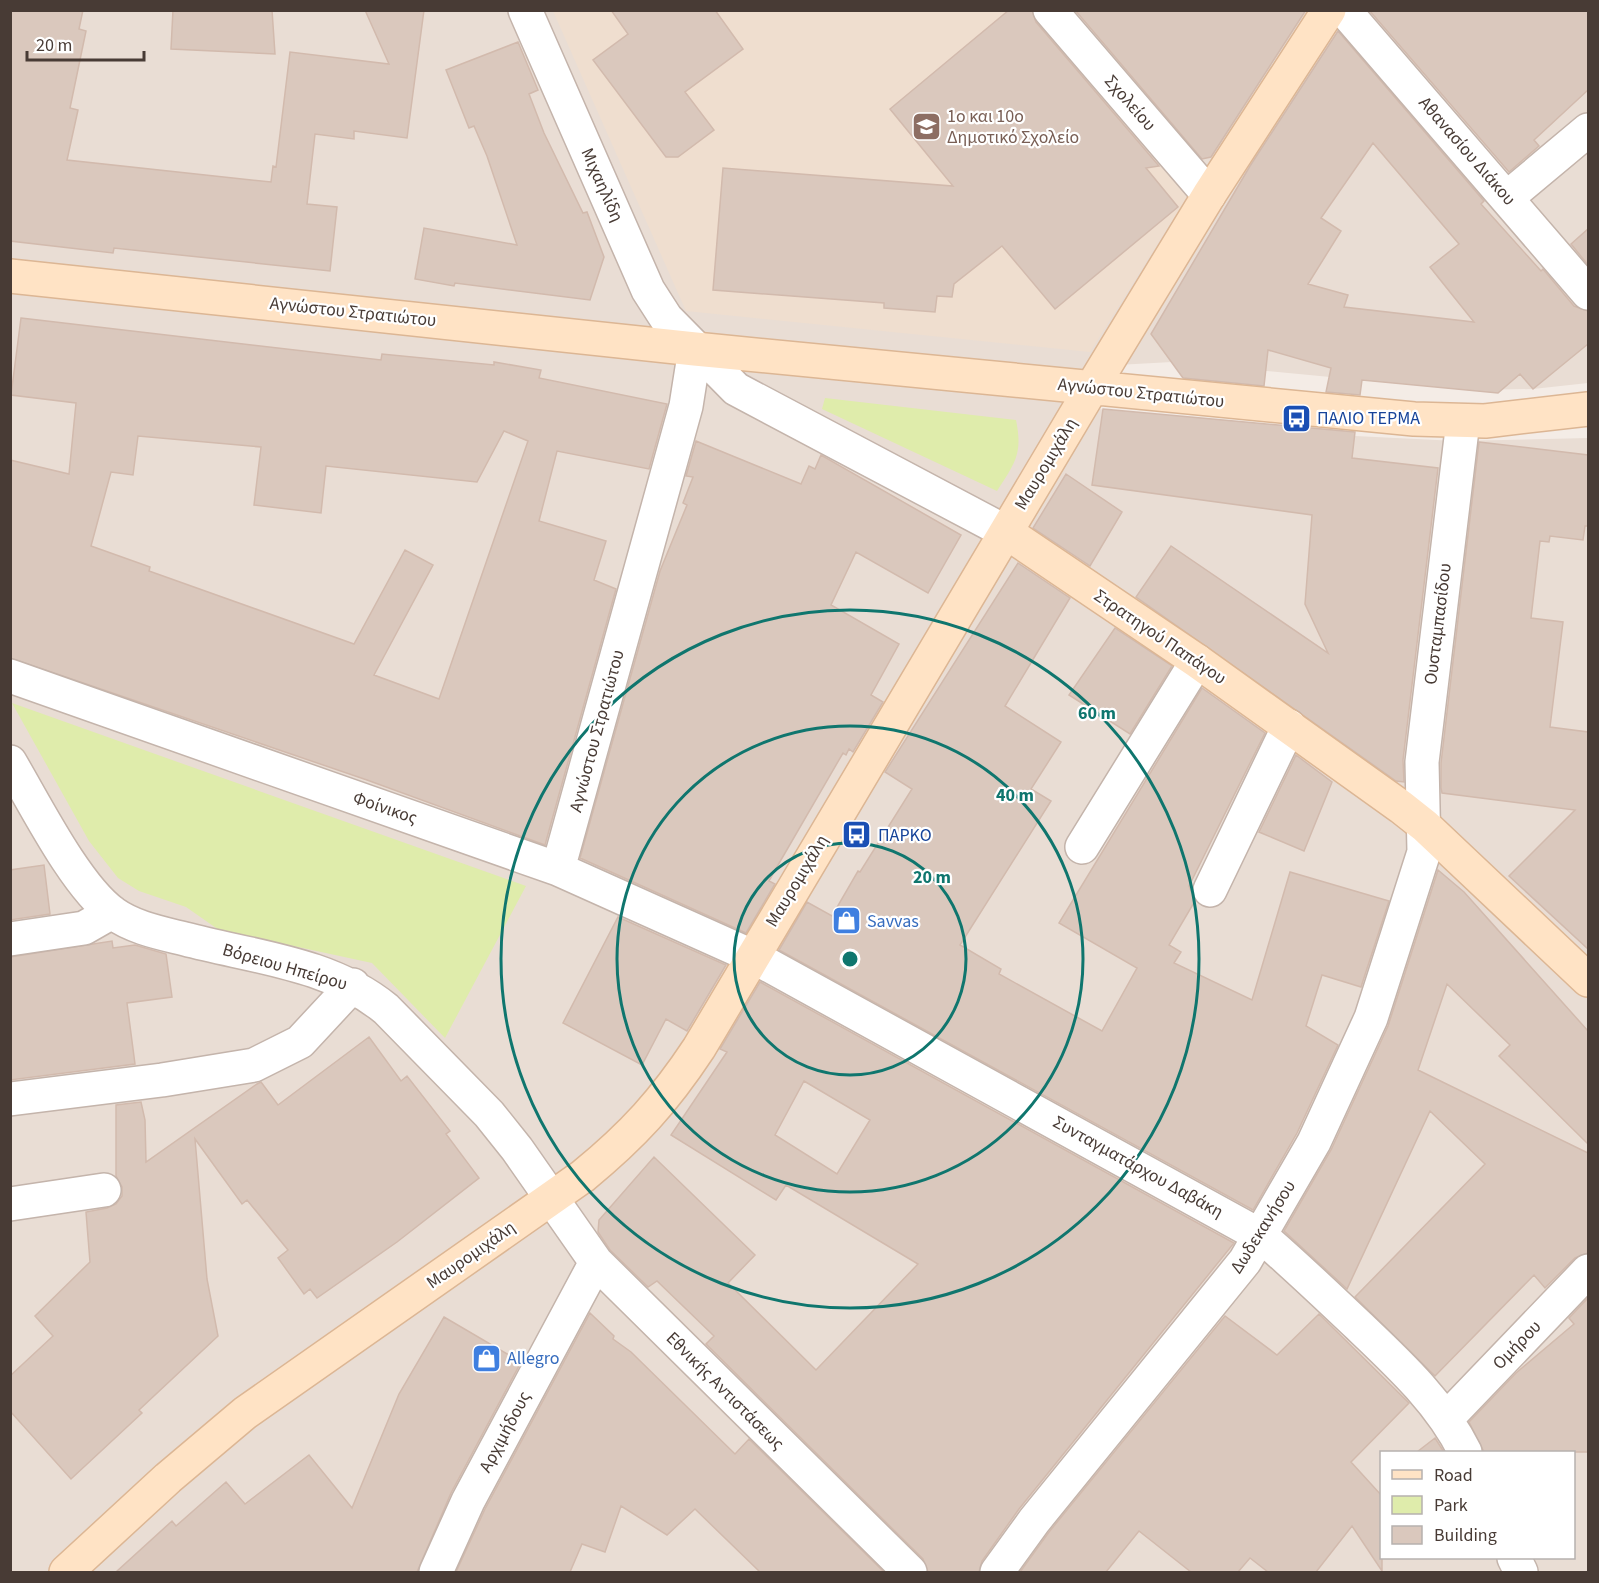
<svg xmlns="http://www.w3.org/2000/svg" width="1599" height="1583" font-family="'Source Sans 3',sans-serif">
<rect width="100%" height="100%" fill="#f4ece6"/>
<path fill="#e9ddd4" fill-rule="evenodd" d="M11,11h1577v372l-55,6 -67,1 -294,-28 -55,3 -104,186 87,-142 181,17 74,10 102,5 131,-3v1134h-1577zM1382,1452h192v106h-192z"/>
<path fill="#efdecf" d="M553,11h476l158,186 -97,155 -404,-41z"/>
<path fill="#dfecab" d="M825,398l191,22c7,34 -1,43 -19,71l-175,-82z
M12,703l514,183 -81,152 -73,-75 -153,-33 -33,-23 -47,-16 -21,-13 -29,-37z"/>
<path fill="#dac8bd" stroke="#d2baad" stroke-width="1.5" fill-rule="evenodd" d="M10,10h73l-4,19 7,2 -16,77 8,2 -11,50 204,22 2,-16 3,1 14,-115 99,12 -24,-54h59l-17,128 -53,-7v8l-39,-5 -8,70 30,3 -7,64 -216,-23 -1,5 -103,-12z
M173,10h99l3,44 -104,-5z
M611,10h104l28,39 -58,43 29,38 -36,27h-12l-73,-97 35,-26z
M1009,10h23l4,12 123,144 -13,2 32,39 -123,102 -53,-63 -48,38 -2,13 -15,-1 -2,16 -51,-4v-5l-171,-13 10,-122 230,18 -63,-77z
M1075,10h231l-95,147 -9,2z
M1369,10h219v80l-54,50 5,6 -30,26z
M1338,31l146,170 -3,3 60,67 2,-2 31,37 14,5v33l-55,45 -13,-15 -22,19 -136,-13 -2,15 -34,-3 5,-24 -63,-18 -4,36 -81,-8 -32,-44 99,-168zM1373,143l86,101 -29,23 44,55 -130,-15 4,-12 -40,-11 33,-53 -20,-13z
M518,42l20,48 -9,4 15,39 39,80 4,-1 17,45 -14,43 -135,-17 -1,3 -39,-7 9,-51 93,17 -30,-89 -13,-30 -5,2 -23,-58z
M1588,229v36l-17,-21z
M21,318l360,42 1,-6 112,11v-3l47,8 -2,8 128,26 -18,65 -92,-18 -18,70 67,20 -12,39 22,9 -71,256 -178,-65 -357,-122v-198l59,14 7,-71 -65,-8zM504,431l24,10 -89,258 -65,-24 59,-110 -28,-15 -51,94 -205,-73 1,-4 -59,-21 20,-74 22,3 5,-39 123,11 -7,58 67,8 5,-47 151,16z
M1103,409l252,23 -3,26 86,10 -35,292 1,22 -8,-1 -260,-184 35,-51 157,107 -23,-49 7,-89 -220,-30z
M696,441l105,43 8,-18 6,3 6,-14 140,80 -33,58 -72,-41 -25,53 68,39 -28,51 12,7 -30,50 -4,-3 -3,6 -3,-2 -69,119 -5,9 6,3 -29,49 -166,-75 80,-287 27,-66 -4,-2 10,-26 -7,-1z
M1479,442l109,13v71h-3l-2,14 -33,-4 -1,6 -9,-1 -9,77 32,4 -13,105 38,5v217l-79,-73 66,-66 -133,-17 -1,-5v-25z
M1066,474l56,38 -32,54 -57,-38z
M1018,563l52,35 -65,108 56,36 -30,47 20,12 -91,144 41,24 -2,5 103,57 35,-63 -78,-45 143,-235 63,45 -76,153 6,15 -26,44 12,7 -7,11 78,37 38,-128 99,29 -28,86 -39,-12 -16,51 32,19 -41,88 -44,77 -474,-260 28,-48 25,14 26,-45 2,1 52,-83 -27,-17z
M1115,628l57,38 -42,68 -61,-39z
M1296,755l36,27 -28,69 -45,-19z
M44,865l6,49 -40,6v-50z
M1438,870l26,22 124,139v113l-89,-88 11,-11 -63,-61 -29,86 170,83v100l-13,5 -30,30 -11,-13 -99,101 -80,-79 130,-133 -55,-53 -83,178 -63,-58 47,-81 57,-124z
M618,917l108,48 -39,66 -21,-12 -24,46 -79,-42z
M112,941l1,7 22,-3 31,9 6,43 -45,6 8,61 -125,16v-123z
M760,982l474,261 -215,266 -37,52 -3,11h-51l-5,-13 -217,-215 8,-8 -57,-55 -9,6 -38,-37 -12,-18 1,-12 55,-63 101,98 -27,28 88,87 102,-106 -132,-79 -10,15 -105,-65 56,-83 -7,-3zM804,1081l66,39 -33,54 -62,-39z
M369,1037l32,44 6,-5 43,55 -4,3 33,44 -82,64 -80,56 -7,-9 -6,5 -26,-36 10,-8 -41,-50 -5,4 -47,-65 12,140 11,57 -79,74 3,3 -71,66 -61,-68v-35l43,-40 -18,-20 55,-54 -4,-50 21,-4 9,-4 6,-8v-9l-6,-11v-71l25,-3 4,18 1,42 111,-78 4,-2 17,23z
M1588,1298v154h-104l-15,-30 47,-49 58,-49 -5,-6z
M590,1313l24,23 -1,3 18,13 104,102 14,-15 135,133h-124l-65,-63 -28,26 -46,-29 -16,46 -23,-8 -12,28h-114l29,-63z
M1319,1314l90,89 -58,59 31,34v75l-30,-45 -36,46h-48l-18,-14 -12,14h-47l-52,-41 -33,41h-86l29,-40 176,-216 52,39z
M444,1317l77,45 -70,131 -34,79h-301l56,-51 4,5 50,-44 19,22 64,-49 43,53 47,-114z
M1435,1438l9,14h-27z"/>
<g fill="none" stroke-linecap="round" stroke-linejoin="round">
<defs>
<path id="street" d="M525,10l123,280 18,28 70,71 270,143
M1050,10l159,185
M1344,10l244,283
M1508,197l80,-67
M10,676l548,193 194,87 509,280c34,29 66,60 98,90 40,38 82,77 106,126
M10,762c25,42 65,123 103,151 21,15 48,20 72,26 68,18 145,24 201,70l103,105 28,35 79,113 314,310
M1082,847l115,-186
M558,869l128,-463 9,-57
M1210,890l79,-164
M10,939l74,-11 28,-16
M10,1099l152,-19 92,-15 46,-23 53,-57
M10,1204l94,-14
M1446,1419l142,-148
M1514,1558l7,14
M436,1572l32,-71 128,-239
M997,1572l37,-51 211,-260 69,-119 57,-124 53,-166 -2,-90 41,-341"/>
<path id="secondary" d="M10,276l685,73 719,70 71,2 103,-12
M1006,532l191,129 204,146 24,19 163,154
M66,1572l102,-94 77,-65 338,-237c50,-41 81,-75 116,-128l392,-659 118,-194 120,-185"/>
</defs>
<use href="#street" stroke="#c4b4ab" stroke-width="36"/>
<use href="#secondary" stroke="#dcb694" stroke-width="36"/>
<use href="#street" stroke="#fff" stroke-width="33"/>
<use href="#secondary" stroke="#ffe3c5" stroke-width="33"/>
</g>
<g fill="none" stroke="#0f766e" stroke-width="3">
<circle cx="850" cy="959" r="116"/>
<circle cx="850" cy="959" r="233"/>
<circle cx="850" cy="959" r="349"/>
</g>
<defs>
<symbol id="school-square" viewBox="-11 -11 22 22"><rect x="-9" y="-9" width="18" height="18" rx="4" fill="#8d6e63" stroke="#fff"/><path d="M0-5L7-2L0 1L-7-2ZM-4 1L0 2.5L4 1V4Q0 6-4 4Z" fill="#fff"/></symbol>
<symbol id="bus-square" viewBox="-11 -11 22 22"><rect x="-9" y="-9" width="18" height="18" rx="4" fill="#1a4fb4" stroke="#fff"/><path d="M-5-6H5V4H4V6H2V4H-2V6H-4V4H-5ZM-3.5-4V0h7V-4ZM-3.5 1.2v1.5H-2V1.2ZM2 1.2v1.5H3.5V1.2Z" fill="#fff"/></symbol>
<symbol id="shop-square" viewBox="-11 -11 22 22"><rect x="-9" y="-9" width="18" height="18" rx="4" fill="#3f7fe0" stroke="#fff"/><path d="M-5-2.5h2.3a2.7 3.5 0 0 1 5.4 0H5L5.5 6h-11ZM-1.5-2.5h3a1.5 2.3 0 0 0-3 0Z" fill="#fff"/></symbol>
</defs>
<g fill-rule="evenodd">
<use href="#school-square" x="910" y="110" width="33" height="33"/>
<use href="#bus-square" x="1280" y="402" width="33" height="33"/>
<use href="#bus-square" x="840" y="818" width="33" height="33"/>
<use href="#shop-square" x="830" y="904" width="33" height="33"/>
<use href="#shop-square" x="470" y="1342" width="33" height="33"/>
</g>
<g text-anchor="middle" dominant-baseline="central" stroke-width="4.5" stroke-linejoin="round" paint-order="stroke">
<g font-size="18" fill="#483b35" stroke="#fff">
<text transform="translate(1130 103) rotate(49)">Σχολείου</text>
<text transform="translate(1467 151) rotate(49)">Αθανασίου Διάκου</text>
<text transform="translate(602 185) rotate(66)">Μιχαηλίδη</text>
<text transform="translate(353 312) rotate(6)">Αγνώστου Στρατιώτου</text>
<text transform="translate(1141 393) rotate(6)">Αγνώστου Στρατιώτου</text>
<text transform="translate(1046 464) rotate(-59)">Μαυρομιχάλη</text>
<text transform="translate(1438 624) rotate(-83)">Ουσταμπασίδου</text>
<text transform="translate(1160 637) rotate(34)">Στρατηγού Παπάγου</text>
<text transform="translate(597 731) rotate(-75)">Αγνώστου Στρατιώτου</text>
<text transform="translate(385 808) rotate(19)">Φοίνικος</text>
<text transform="translate(797 881) rotate(-59)">Μαυρομιχάλη</text>
<text transform="translate(285 967) rotate(16)">Βόρειου Ηπείρου</text>
<text transform="translate(1138 1167) rotate(29)">Συνταγματάρχου Δαβάκη</text>
<text transform="translate(1263 1227) rotate(-58)">Δωδεκανήσου</text>
<text transform="translate(471 1255) rotate(-35)">Μαυρομιχάλη</text>
<text transform="translate(1517 1345) rotate(-46)">Ομήρου</text>
<text transform="translate(725 1391) rotate(45)">Εθνικής Αντιστάσεως</text>
<text transform="translate(505 1432) rotate(-62)">Αρχιμήδους</text>
</g>
<g font-size="18" fill="#785e54" stroke="#fff" text-anchor="start">
<text x="947" y="116">1ο και 10ο<tspan x="947" dy="21">Δημοτικό Σχολείο</tspan></text>
</g>
<g font-size="18" fill="#164399" stroke="#fff" text-anchor="start">
<text x="1317" y="418">ΠΑΛΙΟ ΤΕΡΜΑ</text>
<text x="878" y="835">ΠΑΡΚΟ</text>
</g>
<g font-size="18" fill="#366cbe" stroke="#fff" text-anchor="start">
<text x="867" y="921">Savvas</text>
<text x="507" y="1358">Allegro</text>
</g>
</g>
<circle cx="850" cy="959" r="9" fill="#0f766e" stroke="#fff" stroke-width="3"/>
<g font-size="18" text-anchor="middle" font-weight="bold" fill="#0f766e" stroke="#fff" stroke-width="4.5" stroke-linejoin="round" paint-order="stroke">
<text x="1097" y="719">60 m</text>
<text x="1015" y="801">40 m</text>
<text x="932" y="883">20 m</text>
</g>
<rect width="1599" height="1583" fill="none" stroke="#483b35" stroke-width="24"/>
<rect x="1380" y="1451" width="195" height="108" fill="#ffffff" stroke="#b6b1ae" stroke-width="1.5"/>
<rect x="1392" y="1470" width="30" height="9" fill="#ffe3c5" stroke="#b6b1ae" stroke-width="1.5"/>
<text x="1434" y="1481" font-size="18" fill="#483b35">Road</text>
<rect x="1392" y="1496" width="30" height="18" fill="#dfecab" stroke="#b6b1ae" stroke-width="1.5"/>
<text x="1434" y="1511" font-size="18" fill="#483b35">Park</text>
<rect x="1392" y="1526" width="30" height="18" fill="#dac8bd" stroke="#b6b1ae" stroke-width="1.5"/>
<text x="1434" y="1541" font-size="18" fill="#483b35">Building</text>
<path d="M27 51v9h117v-9" fill="none" stroke="#483b35" stroke-width="3"/>
<text x="36" y="51" font-size="18" fill="#483b35" stroke="#ffffff" stroke-width="4.5" paint-order="stroke">20 m</text>
</svg>
